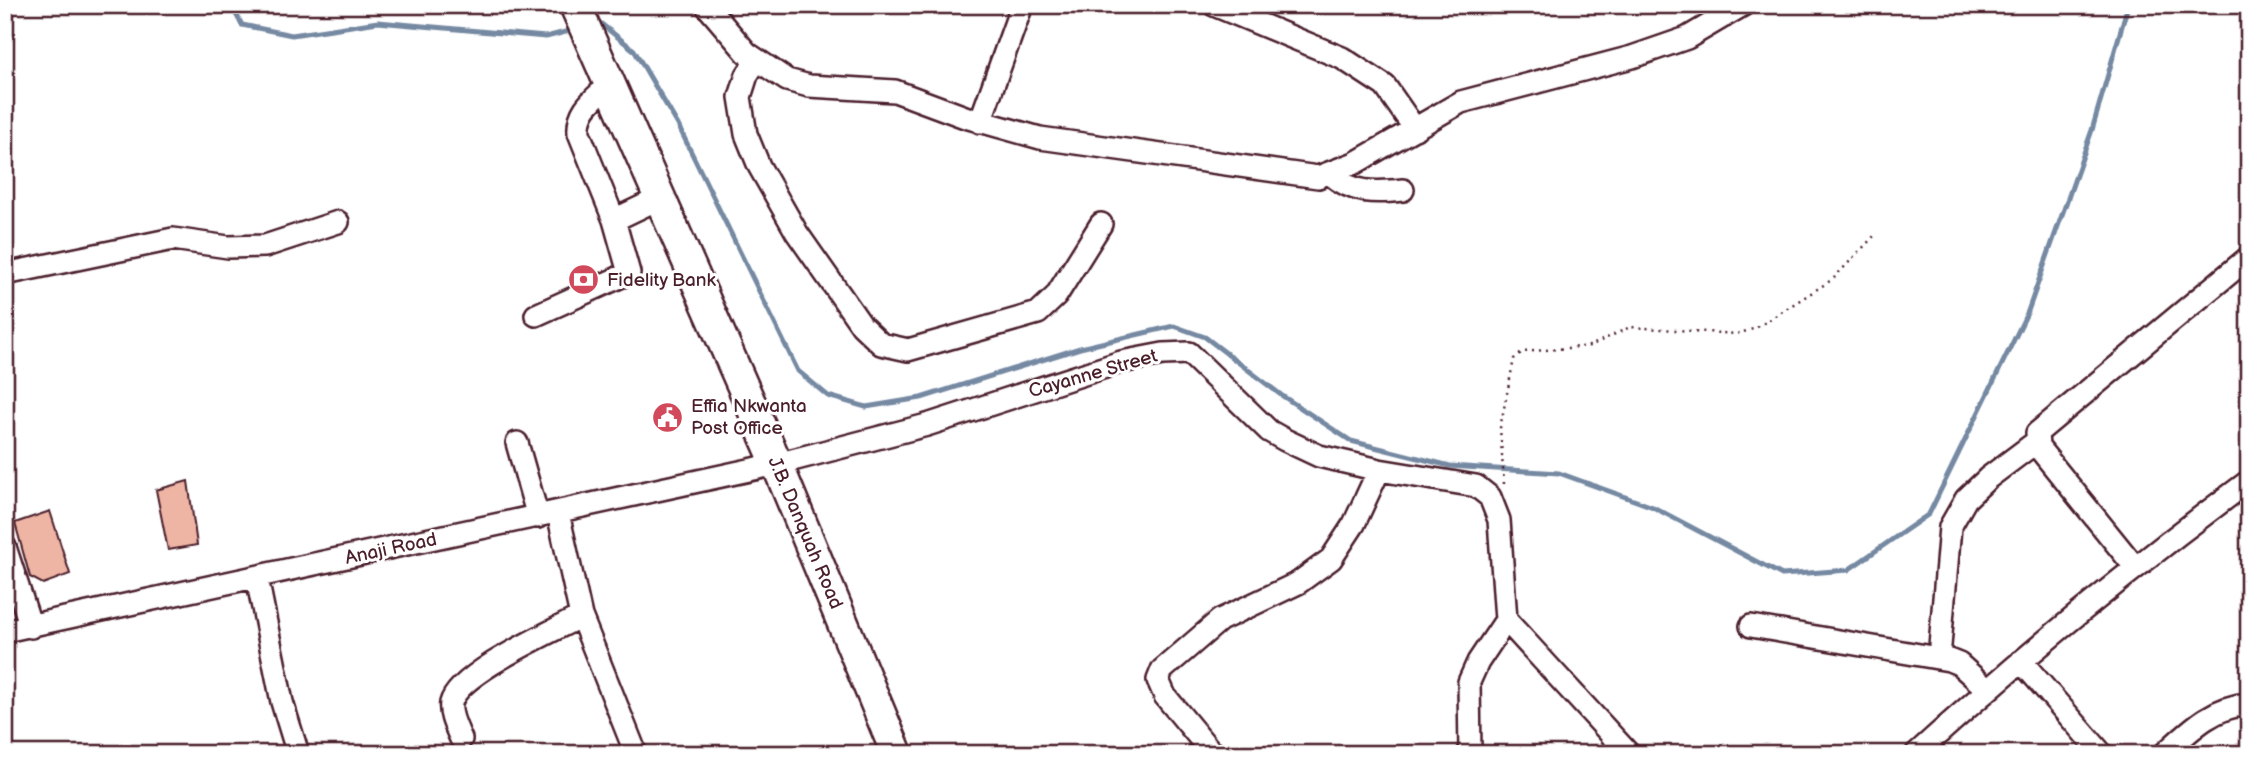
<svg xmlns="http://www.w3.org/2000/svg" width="2254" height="759" font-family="'Balsamiq Sans',sans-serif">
<rect width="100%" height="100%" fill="#fff"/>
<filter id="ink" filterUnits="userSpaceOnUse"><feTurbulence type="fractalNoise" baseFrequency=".0143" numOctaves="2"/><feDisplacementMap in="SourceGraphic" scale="14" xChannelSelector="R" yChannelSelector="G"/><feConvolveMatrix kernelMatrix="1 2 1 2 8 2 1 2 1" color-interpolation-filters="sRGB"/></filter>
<g filter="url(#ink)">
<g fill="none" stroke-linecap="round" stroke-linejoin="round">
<path stroke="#7589a2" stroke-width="5" d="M231,5l11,20 50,10 86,-13 168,15 31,-8
M593,25l7,-2 34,27 44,75 120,246 30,25 38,11 55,-9 159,-50 94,-22 31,11 76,58 70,46 99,25 109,7 94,34 129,68 66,-5 81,-56 99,-203 64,-181 36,-125"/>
</g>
<path fill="#eeb5a4" stroke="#4a1f2b" stroke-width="2" d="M188,481l9,64 -29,5 -12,-60z
M50,511l20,63 -27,10 -13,-7 -15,-54z"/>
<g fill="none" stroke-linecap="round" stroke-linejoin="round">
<defs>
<path id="minor" d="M706,5l41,48 40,27 22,6 86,5 70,26 75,21 278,39 37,-14 106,-61 171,-45 55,-19 56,-33
M1214,5l128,53 43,28 30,43
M756,61l-9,14 -7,22 6,37 13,32 38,67 65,93 19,18 27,6 130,-37 18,-17 45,-72
M610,84c-16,15 -33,25 -31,49l35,87
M980,122l42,-117
M1330,174c24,20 44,19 73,16
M5,274l168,-35 55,8 37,-1 73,-24
M536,315l93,-42 -15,-53 46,-22
M517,443l21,74
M558,513l23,103 55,138
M5,547l26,80
M2135,567l-97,-120 -1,-14 212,-176
M257,578l25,124 16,52
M1751,626l198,34 10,4 28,25
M5,631l772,-167 150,-39 194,-63 42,-8 26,-1 80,78 16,9 34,16 60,14 97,16 14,11 9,23 7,100 123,134
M1939,658l11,-131 16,-28 22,-21 48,-36
M2021,661l81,93
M461,739c-4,-10 -12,-24 -10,-36 7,-30 103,-72 130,-87
M1213,754l-48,-58 -7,-16 4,-10 58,-50 78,-37 33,-24 23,-35 25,-54
M1470,754l-1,-72 9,-20 28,-42
M1916,754c106,-97 217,-187 333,-273
M2164,754c25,-23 49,-48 85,-50"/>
<path id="highway" d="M575,5l202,459 120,290"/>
</defs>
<use href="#minor" stroke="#4a1f2b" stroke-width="26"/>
<use href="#highway" stroke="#4a1f2b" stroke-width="35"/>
<path stroke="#4a1f2b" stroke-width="2.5" stroke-dasharray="2 5" stroke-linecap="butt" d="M1504,484l-4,-56 14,-69 9,-7 67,-6 40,-19 107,7 19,-6 77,-49 42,-44"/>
<use href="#minor" stroke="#fff" stroke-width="21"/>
<use href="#highway" stroke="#fff" stroke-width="30"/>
</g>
</g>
<defs>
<symbol id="bank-disc" viewBox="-11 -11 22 22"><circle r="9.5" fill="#d1495b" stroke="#fff"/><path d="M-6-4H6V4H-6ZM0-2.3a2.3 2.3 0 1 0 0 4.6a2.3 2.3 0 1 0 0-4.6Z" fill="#fff"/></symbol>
<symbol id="civic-disc" viewBox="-11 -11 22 22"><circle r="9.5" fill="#d1495b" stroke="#fff"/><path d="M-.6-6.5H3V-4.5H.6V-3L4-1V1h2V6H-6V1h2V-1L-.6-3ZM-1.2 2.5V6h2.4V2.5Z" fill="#fff"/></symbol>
</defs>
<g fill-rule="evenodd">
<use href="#bank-disc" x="566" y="262" width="35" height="35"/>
<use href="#civic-disc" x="650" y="400" width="35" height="35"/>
</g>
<g text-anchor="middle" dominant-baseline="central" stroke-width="6" stroke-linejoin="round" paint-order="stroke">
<g font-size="19" fill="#4a1f2b" stroke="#fff" text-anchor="start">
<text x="607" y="280">Fidelity Bank</text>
<text x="691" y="406">Effia Nkwanta<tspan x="691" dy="22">Post Office</tspan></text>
</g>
<g font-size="19" fill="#4a1f2b" stroke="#fff">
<text transform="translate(1093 374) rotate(-16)">Cayanne Street</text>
<text transform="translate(805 533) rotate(67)">J.B. Danquah Road</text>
<text transform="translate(391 549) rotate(-12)">Anaji Road</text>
</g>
</g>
<rect width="2254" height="759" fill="none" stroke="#fff" stroke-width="28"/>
<rect x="14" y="14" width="2226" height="731" fill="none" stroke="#4a1f2b" stroke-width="2.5" filter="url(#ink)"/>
</svg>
